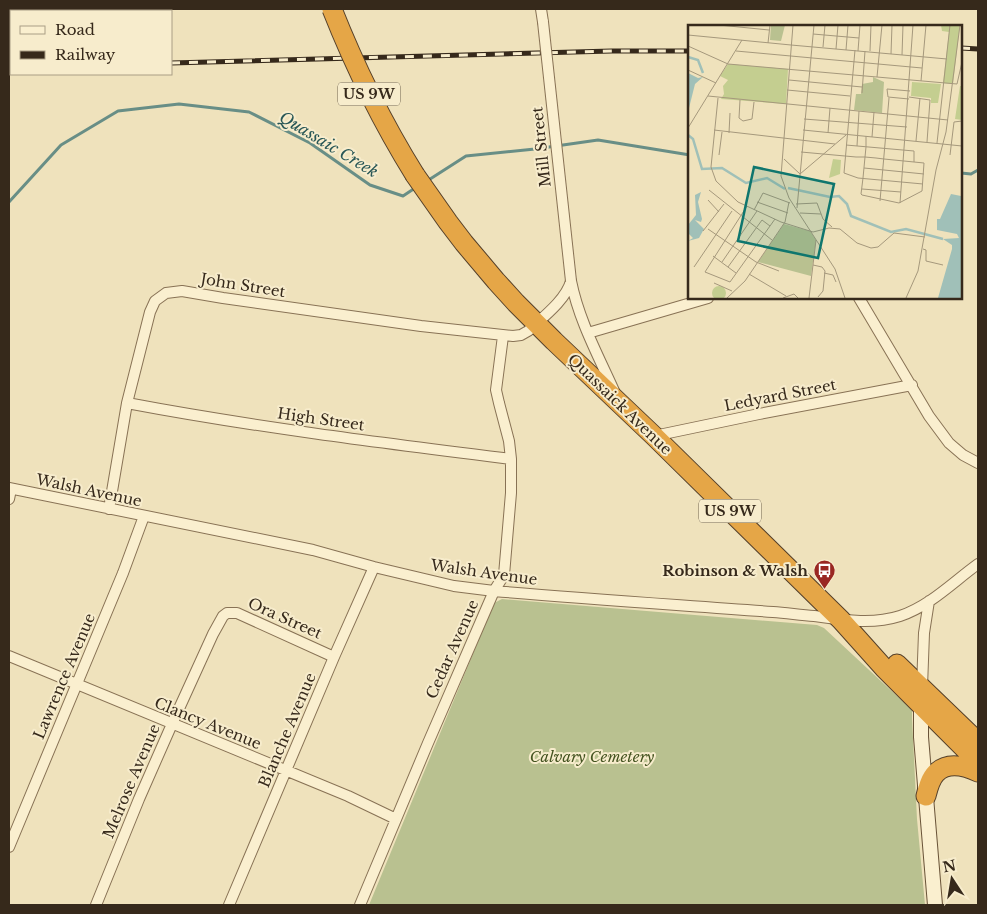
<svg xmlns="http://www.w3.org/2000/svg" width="987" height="914" font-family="'Libre Baskerville',serif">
<rect width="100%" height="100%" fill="#efe2bc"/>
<path fill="#b9c190" d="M502,599l315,26 7,3 88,82v8l5,101 8,86h-556l125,-302z"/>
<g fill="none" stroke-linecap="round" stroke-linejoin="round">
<path stroke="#688e86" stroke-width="3" d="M961,173l10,1 7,-4
M427,181l39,-25 69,-7 63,-9 92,15
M9,202l52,-57 57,-34 61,-7 70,8 61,31 60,42 33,11 12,-8"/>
<defs>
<path id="street" d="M541,9l2,13
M571,281c8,40 28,76 44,112
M859,298l70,118 20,27 14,12 15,8
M588,333l120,-35
M127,403c127,24 256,40 384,56
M654,436l105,-22 153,-29
M9,488l304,62 61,17 80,19 40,5c93,8 186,14 279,21 14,1 27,3 41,4 29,4 58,9 86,0 30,-10 53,-34 78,-52
M9,499l2,-10
M109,509l18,-106 23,-91 5,-11 11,-8 16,-2 41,7 198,28 92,10 8,-1 7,-4c14,-13 38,-31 43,-50
M9,656l339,140 48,23
M922,687l2,-54 5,-32
M9,847l114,-274 21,-57
M96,905l43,-106 33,-75 41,-90 10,-18 4,-3h10l97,44
M229,905l105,-248 40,-90
M360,905l68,-162 66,-152 10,-16 7,-82v-34l-2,-18 -10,-38 -3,-13 7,-54"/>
<path id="secondary" d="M921,700v37l14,168"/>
<path id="highway" d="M415,175l33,47 16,21 32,38 20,22 38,38 100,95 187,184 43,48 94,94
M897,664l81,78
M926,796c2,-8 4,-17 10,-23 12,-12 29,-7 42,-1"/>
</defs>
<use href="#street" stroke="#887255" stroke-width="12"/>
<use href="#secondary" stroke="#695338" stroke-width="16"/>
<use href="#highway" stroke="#55402a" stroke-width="21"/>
<use href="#street" stroke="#faefcf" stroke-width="10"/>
<use href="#secondary" stroke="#faefcf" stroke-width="14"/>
<use href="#highway" stroke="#e5a647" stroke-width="19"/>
<defs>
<path id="rail" d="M961,48l17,1
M171,63l441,-12h78
M9,66h2"/>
</defs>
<use href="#rail" stroke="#36291b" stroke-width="5"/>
<use href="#rail" stroke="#f7eccc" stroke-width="3" stroke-dasharray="9" stroke-linecap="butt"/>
<defs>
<path id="street-bridge" d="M543,22l28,259"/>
<path id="highway-bridge" d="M332,9c23,58 50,113 83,166"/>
</defs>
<use href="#street-bridge" stroke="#887255" stroke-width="12" stroke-linecap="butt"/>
<use href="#highway-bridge" stroke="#55402a" stroke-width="21" stroke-linecap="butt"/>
<use href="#street-bridge" stroke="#faefcf" stroke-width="10"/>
<use href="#highway-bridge" stroke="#e5a647" stroke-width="19"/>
</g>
<defs>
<symbol id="bus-pin" viewBox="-11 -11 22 30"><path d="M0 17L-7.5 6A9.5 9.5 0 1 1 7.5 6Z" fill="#992722" stroke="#f7eccc"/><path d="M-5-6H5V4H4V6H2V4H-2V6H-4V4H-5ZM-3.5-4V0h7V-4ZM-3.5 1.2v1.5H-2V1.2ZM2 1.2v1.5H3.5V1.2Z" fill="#fff"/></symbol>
</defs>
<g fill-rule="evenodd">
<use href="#bus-pin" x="812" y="558" width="25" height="34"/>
</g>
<g text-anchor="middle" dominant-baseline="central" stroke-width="4" stroke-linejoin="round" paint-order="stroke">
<g fill="#f7eccc" stroke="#706450" stroke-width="1">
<rect x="338" y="82.5" width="62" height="23" rx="4"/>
<rect x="699" y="499.5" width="62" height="23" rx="4"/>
</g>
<g font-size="14" font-weight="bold" fill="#36291b">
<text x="369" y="94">US 9W</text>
<text x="730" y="511">US 9W</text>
</g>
<g font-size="15" fill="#36291b" stroke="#f7eccc">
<text transform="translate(541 147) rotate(-96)">Mill Street</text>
<text transform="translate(243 285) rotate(9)">John Street</text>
<text transform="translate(780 395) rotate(-11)">Ledyard Street</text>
<text transform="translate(620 404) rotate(44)">Quassaick Avenue</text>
<text transform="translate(321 419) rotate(8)">High Street</text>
<text transform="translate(89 490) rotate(12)">Walsh Avenue</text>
<text transform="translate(484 572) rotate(8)">Walsh Avenue</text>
<text transform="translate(285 618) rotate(24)">Ora Street</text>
<text transform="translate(452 649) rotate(-66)">Cedar Avenue</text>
<text transform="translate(64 676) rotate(-67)">Lawrence Avenue</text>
<text transform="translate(208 723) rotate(22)">Clancy Avenue</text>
<text transform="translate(287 730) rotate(-67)">Blanche Avenue</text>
<text transform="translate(131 781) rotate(-67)">Melrose Avenue</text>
</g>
<g font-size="15" font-weight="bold" fill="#36291b" stroke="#f7eccc" text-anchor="end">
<text x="808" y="570">Robinson &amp; Walsh</text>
</g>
<g font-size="15" font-style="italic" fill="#445320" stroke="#f7eccc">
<text x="592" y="756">Calvary Cemetery</text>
</g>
<g font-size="16" font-style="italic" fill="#295756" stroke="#f7eccc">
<text transform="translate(329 144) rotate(31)">Quassaic Creek</text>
</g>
</g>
<g transform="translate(688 25)">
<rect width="274" height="274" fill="#efe2bc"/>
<path d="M253,0h19l-7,59 -10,-1 6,-51 -7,-1zM40,39l60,5 -2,35 -65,-5 3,-5 -1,-8 5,-6 -8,-4zM224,57l29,2 -3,19h-7v-5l-20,-2zM272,61h2v34l-7,-1zM145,134l8,1 -1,14 -11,4zM24 268a7 7 0 1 1 14 0a7 7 0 1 1-14 0Z" fill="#c4ce90"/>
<path d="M83,0h14l-4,16 -11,-1zM185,52l11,5 -2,31 -28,-3 2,-16h5l1,-10 11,-2zM96,199l26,7 6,9 -5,36 -53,-14z" fill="#b9c190"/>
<path d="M0,48l10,5 5,-1 -8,7 -7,28zM274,157v116h-24l14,-49v-4l-9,-6 16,-1 -2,-4 -20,-4v-11h3l11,-25 10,2zM13,167l-3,10 4,17 -1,3 -6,-2 9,9 -5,9 -11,3 5,-3 -5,-5v-8l8,-10 -1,-20z" fill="#a0c0b8"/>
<path fill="none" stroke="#a0c0b8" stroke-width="2.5" d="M0,32l10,3 5,13M0,110l5,4 9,30 20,-1 24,15 21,-5 18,11M100,163l42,9 9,-1 8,8 4,12 40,16 15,-3 37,10"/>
<path fill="none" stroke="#a5987c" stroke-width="1" d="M31,0l50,5M105,0l-12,151 8,22 46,71 10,29M125,9l46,4M0,10l103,10M80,18l2,-18M103,20l156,14M0,21l40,18 229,20 5,-22M135,22l2,-22M148,24l2,-24M158,25l2,-25M167,25l-11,123 14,5 65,6M48,26l186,17M170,26l2,-26M182,26l1,-26M203,29l1,-29M214,30l1,-30M0,45l28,13M189,52l5,-52M101,55l73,7M233,56l5,-56M199,64l1,8 21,2M199,64l23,2M99,65l63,6M174,68l3,-42M20,71l240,24M221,72l21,3 -3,42M30,73l-7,69 5,14 22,21 43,20 32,10 16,-4 11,1 17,14 14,5 7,-1 16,-14 31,4M52,75l-1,18 4,3 9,-2 2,-17M116,94l103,8M0,103l54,-88M26,105l121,14M115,105l159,16M41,108l1,-20M140,108l2,-25M184,112l2,-25M228,116l4,-43M249,118l13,-118M158,120l68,6v11M169,121l2,-35M113,127l55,5h9l11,1 8,1 40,4 -2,28 -23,12 -37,-8 -1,-1 2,-16 2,-21 1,-10v-11M31,130l3,-23M262,130l4,-33 8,-1M96,134l16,15 46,-39M176,143l60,6M174,164l39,3M21,165l63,50M20,175l11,12M192,176l9,-103M69,177l31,11M212,178l13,-178M108,179l21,-1 6,16 9,8M59,181l-42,66 25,10 45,-63M109,183l17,-183M66,185l9,-17 27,10M112,188l21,1M20,204l48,33 23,9M15,206l21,-27M235,224l3,1v11l17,4M25,231l23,17M34,237l35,-51M125,240l9,2 3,4 -2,20 -5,6M6,242l38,-56M40,242l34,-47 8,6M136,248l9,2 3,7M61,249l37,22M26,258l18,8M39,273l18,-17 40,-59 4,-20M95,273l11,-4 4,4M121,273l7,-58M218,273l12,-27 18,-101 10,-38 14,-107"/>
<path fill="#0f766e" fill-opacity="0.15" stroke="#0f766e" stroke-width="2.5" d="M66,142l80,17 -16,74 -80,-17z"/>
<rect width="274" height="274" fill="none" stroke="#36291b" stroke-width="2.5"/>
</g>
<rect width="987" height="914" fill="none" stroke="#36291b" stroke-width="20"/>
<rect x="10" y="10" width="162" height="65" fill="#f7eccc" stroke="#aa9e85"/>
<rect x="20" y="26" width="25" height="8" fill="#faefcf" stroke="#aa9e85"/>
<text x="55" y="35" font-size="15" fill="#36291b">Road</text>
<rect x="20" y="51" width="25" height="8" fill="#36291b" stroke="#aa9e85"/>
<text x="55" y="60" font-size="15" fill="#36291b">Railway</text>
<g transform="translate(952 879) rotate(348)" stroke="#f7eccc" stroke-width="4" paint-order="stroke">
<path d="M0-4L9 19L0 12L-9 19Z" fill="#36291b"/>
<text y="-8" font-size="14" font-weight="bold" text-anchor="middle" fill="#36291b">N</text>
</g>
</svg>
